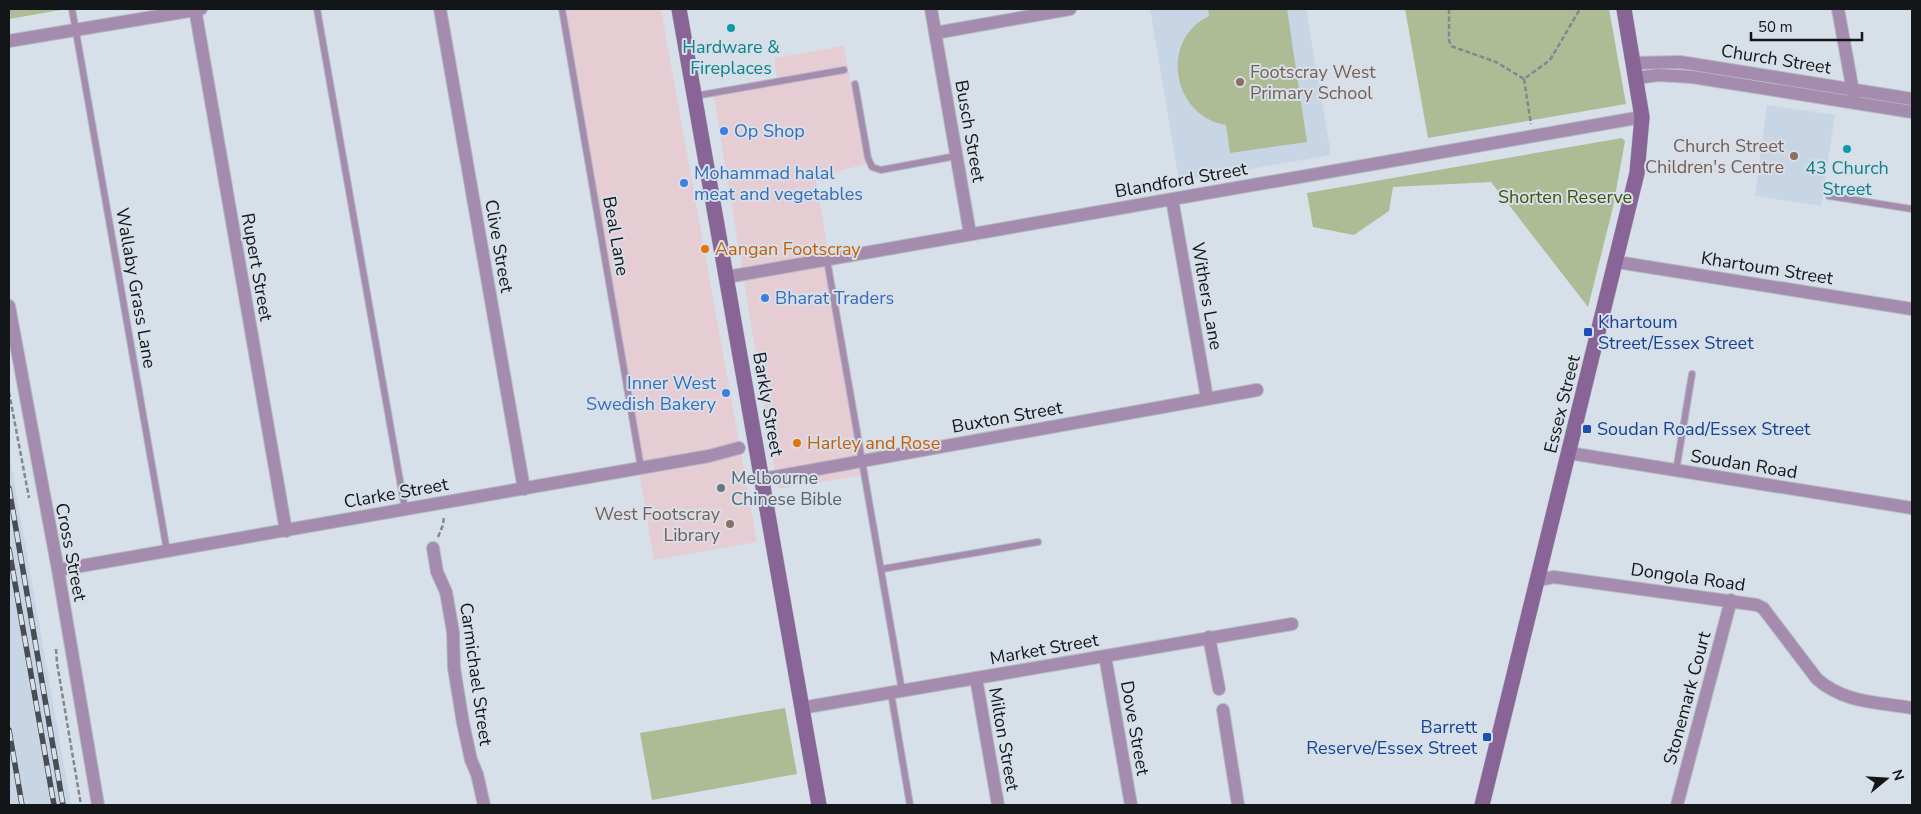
<svg xmlns="http://www.w3.org/2000/svg" width="1921" height="814" font-family="'Nunito Sans',sans-serif">
<rect width="100%" height="100%" fill="#d7dfe9"/>
<path fill="#e6cdd3" d="M560,9h101l96,533 -103,18z
M844,46l22,118 -51,13 54,297 -91,15 -65,-398 64,-12 -3,-21z"/>
<path fill="#c8d5e5" d="M1150,9h156l25,146 -152,26z
M1767,105l68,10 -14,91 -66,-10z
M9,452l62,353h-62z"/>
<path fill="#aebc95" d="M9,9h57l-57,10z
M1208,9h79l20,133 -77,11 -4,-28c-54,-9 -67,-85 -17,-109z
M1405,9h204l17,95 -198,34z
M1622,138l3,3 -12,66 -25,100 -97,-125 -98,5 -4,24 -35,24 -41,-8 -6,-34z
M785,708l12,66 -145,26 -12,-67z"/>
<g fill="none" stroke-linecap="round" stroke-linejoin="round">
<defs>
<path id="lane" d="M72,9l95,542
M317,9l88,500
M562,9l79,459
M855,84l13,74 4,9 9,3 75,-14
M695,96l149,-26
M1829,196l83,13
M827,260l75,431
M1676,471l16,-97
M882,569l156,-27
M891,693l19,112"/>
<path id="street" d="M195,9l91,522
M440,9l84,480
M931,9l39,225
M1838,9l16,88
M935,33l135,-24
M9,41l192,-32
M1634,63l46,-1 232,37
M1637,78l21,-3 34,2 220,35
M1172,199l35,199
M1617,262l295,47
M727,277l915,-160
M9,306l49,264 40,235
M1569,453l343,55
M762,479l495,-89
M433,548l4,24 9,20 7,40 1,36 9,55 8,37 6,14 7,31
M58,570l651,-114 30,-8
M1538,580l16,-3 203,28 6,3 54,71c27,24 61,23 95,29
M1209,637l10,52
M1105,656l26,149
M976,678l22,127
M801,708l491,-84
M1223,710l15,95
M1677,805l54,-205"/>
<path id="secondary" d="M679,9l140,796
M1482,805l155,-632 5,-56 -18,-108"/>
</defs>
<use href="#lane" stroke="#b4bbc4" stroke-width="8"/>
<use href="#street" stroke="#b4bbc4" stroke-width="14"/>
<use href="#secondary" stroke="#b4bbc4" stroke-width="16"/>
<path stroke="#82888f" stroke-width="2.5" stroke-dasharray="5 2.5" stroke-linecap="butt" d="M1449,9v31l2,6 45,16 28,17 26,-19 30,-51
M1524,79l7,45
M9,392l20,106
M438,537l5,-12 1,-9
M56,649l1,14 24,142"/>
<use href="#lane" stroke="#a58caf" stroke-width="6"/>
<use href="#street" stroke="#a58caf" stroke-width="12"/>
<use href="#secondary" stroke="#896497" stroke-width="15"/>
<defs>
<path id="rail" d="M9,488l54,317
M9,549l45,256
M9,730l13,75"/>
</defs>
<use href="#rail" stroke="#494d52" stroke-width="5.5"/>
<use href="#rail" stroke="#d7dfe9" stroke-width="4" stroke-dasharray="11" stroke-linecap="butt"/>
</g>
<g fill="#0f9aa8" stroke="#d7dfe9" stroke-width="2">
<circle cx="731" cy="28" r="5"/>
<circle cx="1847" cy="149" r="5"/>
</g>
<g fill="#8d6e63" stroke="#d7dfe9" stroke-width="2">
<circle cx="1240" cy="82" r="5"/>
<circle cx="1794" cy="156" r="5"/>
<circle cx="730" cy="524" r="5"/>
</g>
<g fill="#3f7fe0" stroke="#d7dfe9" stroke-width="2">
<circle cx="724" cy="131" r="5"/>
<circle cx="684" cy="183" r="5"/>
<circle cx="765" cy="298" r="5"/>
<circle cx="726" cy="393" r="5"/>
</g>
<g fill="#e8710a" stroke="#d7dfe9" stroke-width="2">
<circle cx="705" cy="249" r="5"/>
<circle cx="797" cy="443" r="5"/>
</g>
<g fill="#1a4fb4" stroke="#d7dfe9" stroke-width="2">
<rect x="1583" y="327" width="10" height="10" rx="2.5"/>
<rect x="1582" y="424" width="10" height="10" rx="2.5"/>
<rect x="1482" y="732" width="10" height="10" rx="2.5"/>
</g>
<circle fill="#6b7280" stroke="#d7dfe9" stroke-width="2" cx="721" cy="488" r="5"/>
<g text-anchor="middle" dominant-baseline="central" stroke-width="4" stroke-linejoin="round" paint-order="stroke">
<g font-size="18" fill="#0d838f" stroke="#d7dfe9">
<text x="731" y="47">Hardware &amp;<tspan x="731" dy="21">Fireplaces</tspan></text>
<text x="1847" y="168">43 Church<tspan x="1847" dy="21">Street</tspan></text>
</g>
<g font-size="18" fill="#131619" stroke="#d7dfe9">
<text transform="translate(1776 59) rotate(9)">Church Street</text>
<text transform="translate(970 131) rotate(80)">Busch Street</text>
<text transform="translate(1181 180) rotate(-10)">Blandford Street</text>
<text transform="translate(616 236) rotate(80)">Beal Lane</text>
<text transform="translate(499 246) rotate(80)">Clive Street</text>
<text transform="translate(257 267) rotate(80)">Rupert Street</text>
<text transform="translate(1767 268) rotate(9)">Khartoum Street</text>
<text transform="translate(136 288) rotate(80)">Wallaby Grass Lane</text>
<text transform="translate(1207 296) rotate(80)">Withers Lane</text>
<text transform="translate(768 404) rotate(80)">Barkly Street</text>
<text transform="translate(1562 404) rotate(-76)">Essex Street</text>
<text transform="translate(1007 417) rotate(-10)">Buxton Street</text>
<text transform="translate(1744 464) rotate(9)">Soudan Road</text>
<text transform="translate(396 493) rotate(-10)">Clarke Street</text>
<text transform="translate(71 552) rotate(79)">Cross Street</text>
<text transform="translate(1688 577) rotate(8)">Dongola Road</text>
<text transform="translate(1044 649) rotate(-10)">Market Street</text>
<text transform="translate(476 674) rotate(82)">Carmichael Street</text>
<text transform="translate(1687 698) rotate(-75)">Stonemark Court</text>
<text transform="translate(1135 728) rotate(80)">Dove Street</text>
<text transform="translate(1004 739) rotate(80)">Milton Street</text>
</g>
<g font-size="18" fill="#785e54" stroke="#d7dfe9" text-anchor="end">
<text x="1250" y="72" text-anchor="start">Footscray West<tspan x="1250" dy="21">Primary School</tspan></text>
<text x="1784" y="146">Church Street<tspan x="1784" dy="21">Children's Centre</tspan></text>
<text x="720" y="514">West Footscray<tspan x="720" dy="21">Library</tspan></text>
</g>
<g font-size="18" fill="#366cbe" stroke="#d7dfe9" text-anchor="start">
<text x="734" y="131">Op Shop</text>
<text x="694" y="173">Mohammad halal<tspan x="694" dy="21">meat and vegetables</tspan></text>
<text x="775" y="298">Bharat Traders</text>
<text x="716" y="383" text-anchor="end">Inner West<tspan x="716" dy="21">Swedish Bakery</tspan></text>
</g>
<g font-size="18" fill="#3f5207" stroke="#d7dfe9">
<text x="1565" y="197">Shorten Reserve</text>
</g>
<g font-size="18" fill="#c56008" stroke="#d7dfe9" text-anchor="start">
<text x="715" y="249">Aangan Footscray</text>
<text x="807" y="443">Harley and Rose</text>
</g>
<g font-size="18" fill="#164399" stroke="#d7dfe9" text-anchor="start">
<text x="1598" y="322">Khartoum<tspan x="1598" dy="21">Street/Essex Street</tspan></text>
<text x="1597" y="429">Soudan Road/Essex Street</text>
<text x="1477" y="727" text-anchor="end">Barrett<tspan x="1477" dy="21">Reserve/Essex Street</tspan></text>
</g>
<g font-size="18" fill="#5b616d" stroke="#d7dfe9" text-anchor="start">
<text x="731" y="478">Melbourne<tspan x="731" dy="21">Chinese Bible</tspan></text>
</g>
</g>
<rect width="1921" height="814" fill="none" stroke="#131619" stroke-width="20"/>
<g transform="translate(1886 779) rotate(72)" stroke="#d7dfe9" stroke-width="4" paint-order="stroke">
<path d="M0-4L9 19L0 12L-9 19Z" fill="#131619"/>
<text y="-8" font-size="14" font-weight="bold" text-anchor="middle" fill="#131619">N</text>
</g>
<path d="M1751 32v8h111v-8" fill="none" stroke="#131619" stroke-width="2.5"/>
<text x="1758" y="32" font-size="15" fill="#131619" stroke="#d7dfe9" stroke-width="4" paint-order="stroke">50 m</text>
</svg>
